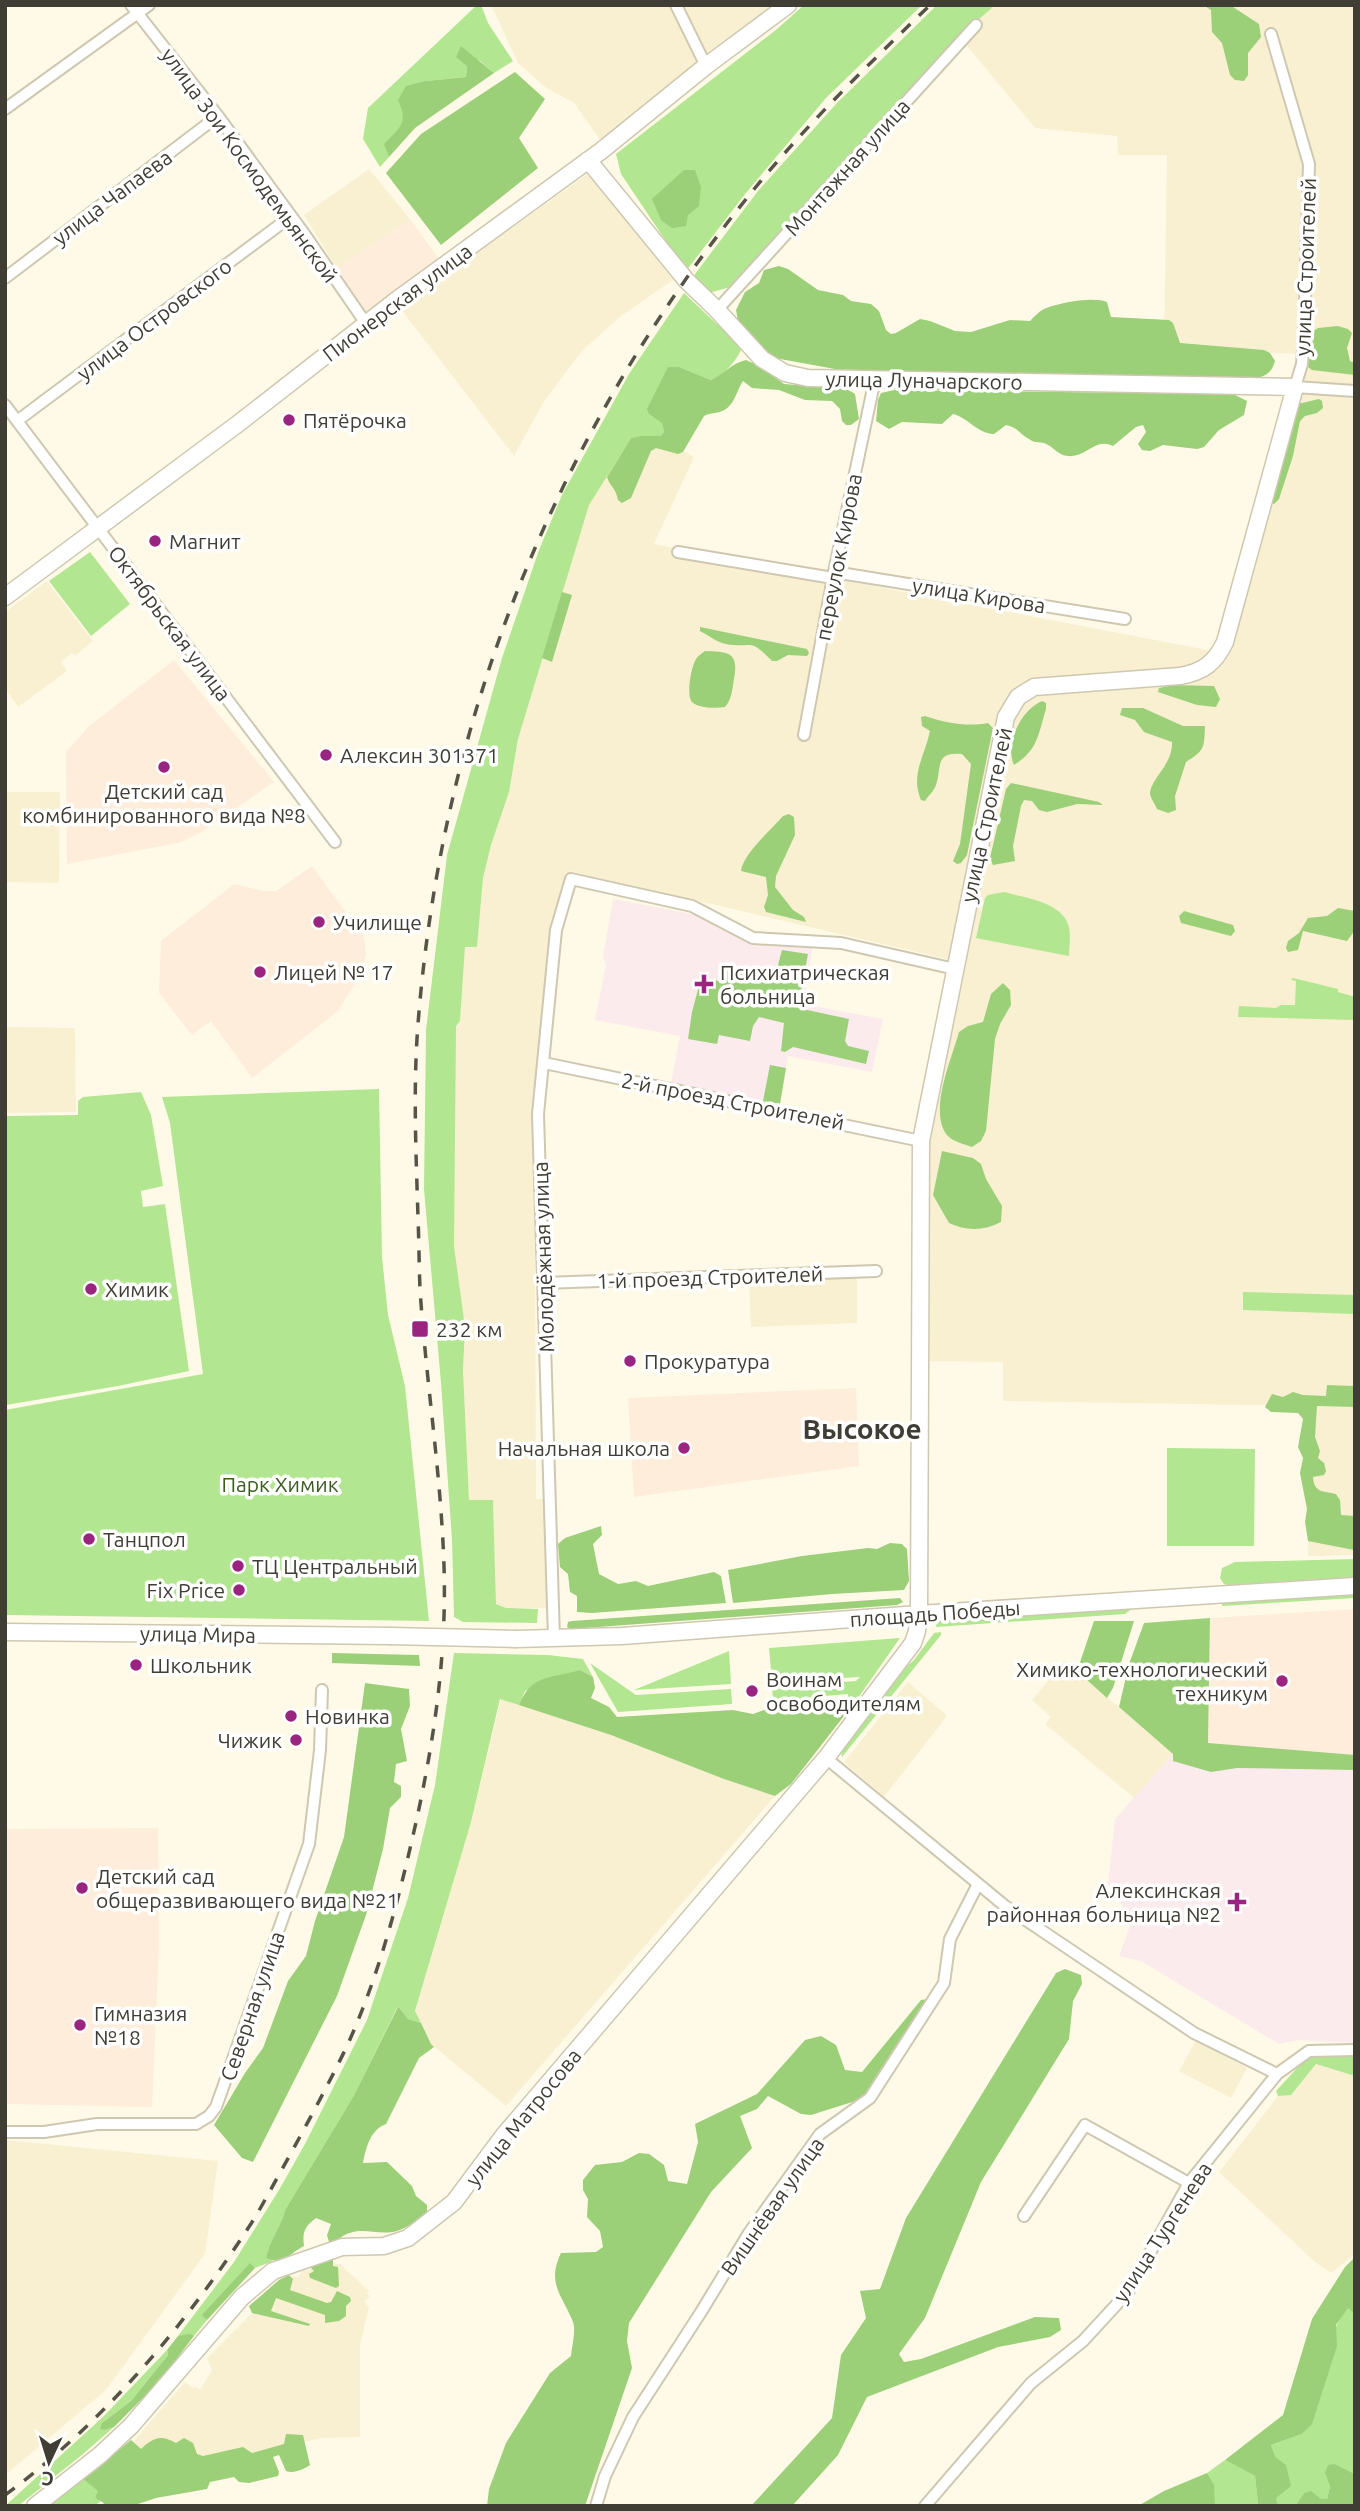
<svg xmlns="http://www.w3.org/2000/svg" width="1360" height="2511" font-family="Ubuntu,sans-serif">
<rect width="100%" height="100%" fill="#fffae7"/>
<path fill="#f9f0d1" d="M491,5h181l27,58 -98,78 -27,-38 -29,-16 -27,-24z
M681,5h97l-71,53z
M990,5h365v1381l-28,-1v11l-9,10 37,1v148l-47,1 3,-150 -308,-5v-39l-86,-1 -5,-172 35,-230 -377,-88 -20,57 -15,252 1,319h12l4,109h-46l-10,-4 -3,-104h-24l-6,-130 2,-43 -11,-81v-176l2,-44 4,-5 5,-74 12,-1 6,-68 8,-33 18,-53 9,-53 71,-235 47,-81 58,34 -40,87 569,109 73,-265 2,-34 -134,-7 3,-192h-49l-1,-19 -82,-8 -76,-92 33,-28z
M369,169l41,50 -73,50 -33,-54z
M589,173l84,107 -52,36 -40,36 -38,51 -29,53 -114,-148z
M47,581l46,60 -18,15 -3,-3 -11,9 6,9 -49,36 -13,-19v-76z
M5,792h55l-1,91 -54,-1z
M5,1027l70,1 1,84 -71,1z
M857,1274v49l-106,4 -2,-47z
M1065,1661l108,93 -39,44 -89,-74 6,-7 -19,-17z
M908,1682l39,34 -63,81 -40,-35z
M501,1699l110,36 113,44 51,17 -269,310 -75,-62 -16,-32 56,-190z
M1196,2040l51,28 -16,30 -52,-27z
M1315,2064l40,12v178l-24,19 -16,-11 -96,-90 59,-76 13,-1z
M5,2140l213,21 -13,93 -99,136 -101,85z
M335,2264h5l29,27 -2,2 3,3 -6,6 5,5 -9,38v92l-39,1 -115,27 -3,-9 -9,-3h-71l62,-71 8,6 2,-2 5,4 12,-20 -5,-12 68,-68 18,-14 5,1 4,-6z"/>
<path fill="#fdedda" d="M410,219l29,40 -70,56 -32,-46z
M174,660l100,122 -74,51 -22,10 -111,21 -1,-112 22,-25z
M312,866l52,71 2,17 -2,10 -7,16 -19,31 -86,67 -41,-57 -19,14 -33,-42 2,-52 73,-57 30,7h12z
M856,1388l3,78 -225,31 -6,-99z
M1355,1609v151l-147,-16 2,-126z
M158,1828l1,119 -7,160 -147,-3v-275z"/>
<path fill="#fcebec" d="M613,899l90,17 35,20 75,9 -10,59 80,15 -11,53 -84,-16 -8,48 -109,-21 9,-47 -85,-16 11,-55 -3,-8z
M1173,1754l182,6v283l-56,-3 -20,4 -138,-83 -22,-5 13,-36 -24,-36 7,-65z"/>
<path fill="#b2e690" d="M477,5h4l7,18 25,38 -19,12 -15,-13 -12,6 -1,11 -40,4 -22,32 -2,13 -17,18 4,13 -9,10 -17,-28 5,-31z
M804,5h118l-96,93 -81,96 -59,77 -65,-97 -5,-20 161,-125z
M937,5h53l2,3 -33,28 -229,251 -21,6 -17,-15 66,-87 78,-87z
M684,293l58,55c-7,15 -16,25 -31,32l-32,-13 -30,47 13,8 2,10 -4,4h-20l-9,2 -42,67 -71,234 -9,53 -18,53 -8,33 -6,69h-12l-5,74 -4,5 -2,220 11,81 -2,43 6,130h24l3,104 10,4 32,1 -1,14 -74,-1 -9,-5 -2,-77 -11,-157 -17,-194 2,-159 21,-175 55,-197 37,-108 23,-55 67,-121z
M90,552l40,52 -39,32 -42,-55z
M1004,892c21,6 60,10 65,36 2,8 0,19 0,28l-93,-18 9,-40 3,-3z
M1293,978l45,11v3l17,5v23l-117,-3 1,-11 37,2 5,-3h14l1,-24 -5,-1z
M379,1089l3,168 6,58 17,71 24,235 -424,-6v-205l198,-36 -33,-251 -8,-26z
M141,1092l10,23 12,71 -22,5 2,16 22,-3 24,167 -71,15 -112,19 -1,-289 73,-1v-14l5,-4z
M1243,1292l112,3v19l-112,-4z
M1167,1448l88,1 -1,97h-87z
M1355,1559v18l-127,8 -4,-1 -4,-6 2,-10 13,-6z
M1355,1593v5l-133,8v-4z
M1127,1608l5,1 -7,5 -189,13 1,-5z
M941,1632v3l-99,122 -1,-7 65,-83 8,-7 20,-27z
M900,1638l-42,60 -10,1v-5l-25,2 -2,4h-5l-2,-2 -41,2 -1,-13 84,-6 4,-4 -88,5 -3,-34z
M729,1651l2,33 -97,6z
M454,1653l94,2 35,4 10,18 -13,-7 -55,21 -6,14 -19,-6 -29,123 -56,189 6,12 -13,-4 -11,-11 -44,89 -68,113c-4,17 -16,31 -19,48l7,3 -18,7 -5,-4 -47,51 4,5 -13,16h-16l56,-74 45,-72 26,-46 62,-124 41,-122 27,-113z
M590,1663l46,32 95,-6 1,15 -114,8z
M1308,2056h47v20l-39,-12 -25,31 -13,1 -2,-5z
M1355,2303v171l-20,-10 -10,9 5,14 -3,12h-6l-17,-6 -9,13h-17c-7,-19 -1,-42 -7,-61l31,-11 10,-11 -1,-16 13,-59 24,-43z
M167,2350l1,5 -37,46 -29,22 3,7 9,-3 -31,27 -65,52h-13l98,-89z
M1225,2460l30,16 3,28 -43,2 -2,-2 1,-20 -7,-11z
M83,2479l16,12 -4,7 6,3 -7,5h-45z"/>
<path fill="#9bcf78" d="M1203,5h27l29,19 2,13 -13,16v22l-4,6 -9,-1 -5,-5 -8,-32 -10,-11 -1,-22z
M461,46l33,27 -79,55 -26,29 -5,-13c16,-17 25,-21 14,-44l8,-14 20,-5 40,-4 1,-11 -11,-9z
M515,72l30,27 -26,39 19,30 -97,77 -55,-72 35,-39z
M684,170h11l6,17 -2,19 -11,9 -2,11 -14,2 -11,-8 -9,-21z
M779,266l9,3 30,21 25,5 8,6 20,3 8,7 7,19 5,4 5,-1 24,-14 10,2 25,10 16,1 39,-12 20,1c4,-4 8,-9 14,-12 13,-6 50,-13 63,-7l4,15 58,3 4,3 7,20 84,7 6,3 5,8c-3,10 -7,14 -17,17l-329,-5 -94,-4 -66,-12 -19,-19 -12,-17 -2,-11 9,-18 14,-9 5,-13z
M1338,326l10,3 4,4 -5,15 3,13 5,2v12l-43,-5 -4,-3 -1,-5 6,-31 5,-3z
M746,360l13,6 25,18 63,5 8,5 4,25 -8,6h-5l-4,-4 -2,-12 -8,-8 -27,-1 -26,-10 -27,-2 -9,-7c-7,10 -8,25 -21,30 -6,3 -11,1 -18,5l-21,36 -5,2 -22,-6 -5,3 -20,47 -9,5 -4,-3c-2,-12 -8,-13 -11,-23l24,-39 9,-2h20l4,-4 -2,-9 -13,-9 -2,-5 21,-42h11l32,13c13,-6 21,-17 35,-20z
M894,390l339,4 14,7 -3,14 -25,15 -15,17 -7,2 -34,-4 -13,6 -8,-1 -4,-6 8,-12 -3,-7 -7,2 -23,19c-18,-9 -27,12 -45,10 -9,0 -15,-10 -24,-13 -5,-1 -10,0 -15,-4 -9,-5 -12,-12 -23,-14l-12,9c-18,-1 -25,-16 -41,-20l-11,10 -40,-2 -13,7 -13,-8 2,-21 3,-7z
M1319,399l3,2 1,7 -6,5 -12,3 -5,5 -7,35 -14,43 -5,5 -4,-2 1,-4 10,-27 17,-67z
M562,592l10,3 -20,67 -10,-4z
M700,627l107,22 2,4 -2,3 -19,-1 -11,6h-5c-24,-25 -18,-12 -46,-17 -8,-1 -18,-9 -26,-13z
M705,651c24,1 34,1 29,28 -2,11 -2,20 -9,28 -8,1 -26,2 -33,-5 -6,-7 -1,-35 4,-43 3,-4 5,-5 9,-8z
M1173,685l41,1 6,13 -4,8 -19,-2 -39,-13 1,-4z
M1042,701l4,2v6c-8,26 -8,41 -32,56 -10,-22 8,-56 28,-64z
M1122,708h21l40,18h22c-1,22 0,24 -19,36l-11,34 1,14 -8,3 -11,-4c-2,-5 -6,-10 -7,-15 0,-15 23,-29 22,-52l-28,-10 -9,-12 -15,-5z
M925,716c20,7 43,11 63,7l5,5 -26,127 -6,8 -4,1 -4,-3 7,-17 11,-80 -9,-10c-28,-3 -20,14 -26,31 -2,6 -8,11 -11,16l-4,-1c-11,-26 4,-44 9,-69l-8,-5 -1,-9z
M1011,783l88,19 4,3 -26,-1 -30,8 -8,-2 -7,-9 -8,-1 -3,6 -8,40 2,15 -22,4 -3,-7 16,-69z
M789,814l5,3 1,18 -19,41 -1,11 18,23 11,7 2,5 -40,-10 -2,-5 4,-12 -2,-18 -25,-6c2,-17 31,-42 42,-55z
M1338,908l17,3v19l-8,11 -44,-10 -5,19 -10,2 -2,-4 2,-7 11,-8 9,-15 19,-2z
M1184,911l49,14 2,6 -4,5 -50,-13 -2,-7z
M782,950l26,4 -10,54 51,11 -4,22 3,5 21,5 -3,13 -73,-17 -8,5 -4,-1 3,-28 -25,-6 -6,9 -3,15 -31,-6 -2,9 -29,-5 4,-27 9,-34 19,3 4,-12 50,11z
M1003,983l7,7 1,15 -11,19 -5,15 -9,92 -5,10 -9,6c-8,-3 -19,-5 -25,-12 -19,-24 5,-77 12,-103l9,-6 15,-4 8,-28z
M770,1065l16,3 -6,36 -17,-3z
M942,1151l31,7 8,6 5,15 16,27 -1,16c-17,9 -35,9 -52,1l-16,-28z
M1327,1385l28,1v21l-38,-1 -2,31 5,14 -2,7 6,5 2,8 -2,4 -11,2c1,16 10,14 23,17l4,6 1,15 14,1 -1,34 -46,-9 -3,-19 2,-13 -7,-36 3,-15 -5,-11 5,-28 -5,-6 -27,-1 -6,-5 7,-13 11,3 10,-5 10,3 23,1z
M601,1526l1,9 -9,9 6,30 19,10 18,-3 12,5 66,-14 7,4 5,27 -134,10 -15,-1v-16l-7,-4 -2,-18 -8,-7 -2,-23 7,-6z
M890,1543l12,1 5,5 2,32 -5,9 -72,4 -99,9 -5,-33 74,-14 66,-8 9,1z
M900,1598l3,4 -6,3 -326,24 -4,-2 1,-5 4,-1z
M1210,1618l-2,125 147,12v15l-118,-2 -26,4 -38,-11v-7l-54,-47 10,-43 15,-41z
M1094,1621h40l-21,67 -6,10 -30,-27z
M332,1653l87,2 1,11 -88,-3z
M580,1670l13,7 2,11 -4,10 18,9 8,10 116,-7 20,4 19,-7 67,-4 5,3v10l-53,68 -16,12 -51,-17 -113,-44 -92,-30c13,-32 32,-26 61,-35z
M365,1683l44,6 1,17 -9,23 6,32 -11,3 -2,18 7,4v11l-11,11 -7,41 -17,66 -29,81 -84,166 -11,-4 -28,-33 31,-52 18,-25 25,-67 18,-25 9,-35 29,-84z
M1065,1969l16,6 1,9 -9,17 -4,38 -88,143 -56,136 -26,36 5,8 17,-3 114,-42 24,1 2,12 -11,7 -52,10 -131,50 -29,58 -46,51h-41l81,-88 9,-63 25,-37 -6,-27 20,-2 26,-71 150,-245z
M929,1999l-64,99 -54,17 -10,-1 -33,-18 -11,13 -17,7 12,32 -41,44 -82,131 -2,18 5,27 -47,138h-98l2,-17 17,-46 44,-70 21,-17c1,-10 5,-25 2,-34 -10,-26 -27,-38 -12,-69l35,-1 7,-5 -3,-16 -13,-14 1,-18 -5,-9v-10l12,-15 27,-3 17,-9 10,1 15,11 4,16 19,3 11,-42 -3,-18 62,-30 48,-54 16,-4 15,9 9,25 17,2 59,-72z
M398,2007l10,12 13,4 10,21 3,3 -15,11 -33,66c-16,6 -20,24 -23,39l24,-1 25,24 4,10 11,9v7c-9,7 -22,18 -34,20 -23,3 -37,-9 -58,10h-6l-2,-7 4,-11 -15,-6c-11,8 -14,14 -12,28 -14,7 -21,20 -38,12 3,-17 15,-31 19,-48l68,-113z
M1355,2257v57l-7,-6 -12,17 1,21 -25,78 -10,10 -31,11 4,12 11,8 5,21 -15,12 2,8h-25l5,-2 -3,-28 -30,-16 58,-45 29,-96 33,-52z
M329,2258l4,2v6l5,1 1,19 -3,2 -26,-10 -1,-4 5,-3 -4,-4 2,-4z
M250,2263l5,5 -48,52 -5,-5z
M289,2275l4,4 -3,11 37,13 4,-1 6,-11 13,6 1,4 -5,5v10l-7,5 -14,2v-8l-49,-17 -5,13 39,13 -1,2 -57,-13 -3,-7 30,-26z
M190,2334l4,2 -36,47 -44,44 -9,3 -5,-1 2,-6 29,-22 37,-46 -1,-5 11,-14z
M286,2434l17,1 7,30c-6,4 -16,9 -24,6l-7,-16 -6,2 6,15 -1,4 -29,7 -10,-1 -5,-5 -24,5 -3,7 -51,9 -24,8h-31l3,-3 -9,-5 3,-7 -15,-12 48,-39 10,9c12,-11 19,-15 35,-6l8,-5 9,5 4,11 6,2 40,-9 9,6 32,-9z
M1335,2464l20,10v32h-60l9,-13 7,-2 10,8h6l3,-12 -5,-14 3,-8z
M1207,2473l7,11 1,22h-77l26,-15z"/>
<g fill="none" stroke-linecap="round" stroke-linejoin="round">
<defs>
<path id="street" d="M131,5l87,111 87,119 62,90
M676,5l30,61
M1271,34l38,130 -5,170 -2,30 -7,23 60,4
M5,109l144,-104
M5,278l213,-162
M717,310l259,-285
M5,405l330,437
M17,421l273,-204
M678,552l155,26
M834,572l291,47
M804,735l30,-163 41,-193
M544,1063l377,78
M544,1283l332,-12
M554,1639l-16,-525 18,-184 15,-51 121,27 61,32 88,5 114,26
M826,1758l179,148 189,127 83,41 32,-23 46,-1
M5,2132h39l53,-8h99l13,-8 7,-9 93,-263 11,-94 2,-60
M1024,2216l61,-91 104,58
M596,2506l9,-30 28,-59 68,-105 48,-79 71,-99 50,-36 74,-115 6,-44 28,-55
M925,2506l106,-123 52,-42 45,-49 61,-109 88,-109"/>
<path id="secondary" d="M5,597l234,-174 155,-121 207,-151 105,-85 82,-61
M5,1632l385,4
M516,1639l106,-3 297,-22 436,-28
M35,2506l65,-51 31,-29 111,-129 31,-26 69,-24 42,-1 24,-8 46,-36 50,-67 322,-377 87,-115 4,-12 2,-17 2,-473 85,-424 12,-20 16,-10 146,-11c23,-4 35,-13 45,-34l70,-255 -487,-9 -23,-5 -23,-14 -45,-49 -31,-30 -98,-120"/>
</defs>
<use href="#street" stroke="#cec8b1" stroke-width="14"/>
<use href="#secondary" stroke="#cec8b1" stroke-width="19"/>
<use href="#street" stroke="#fff" stroke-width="10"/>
<use href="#secondary" stroke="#fff" stroke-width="16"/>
<path stroke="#565349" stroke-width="3.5" stroke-dasharray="12 12" stroke-linecap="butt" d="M5,2495c101,-74 184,-174 251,-279 31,-56 63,-112 91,-170 30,-66 49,-136 65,-206 21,-91 35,-181 32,-274 -3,-93 -18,-185 -24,-277 -1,-24 -1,-48 -2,-72 -2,-64 -5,-129 0,-193 24,-310 140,-595 337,-836 53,-65 114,-124 175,-183"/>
<defs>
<path id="secondary-bridge" d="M390,1636l126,3"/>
</defs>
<use href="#secondary-bridge" stroke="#cec8b1" stroke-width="19" stroke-linecap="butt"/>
<use href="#secondary-bridge" stroke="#fff" stroke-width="16"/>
</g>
<g fill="#9a2580" stroke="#fff" stroke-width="2.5">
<circle cx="289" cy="420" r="7"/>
<circle cx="155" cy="541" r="7"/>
<circle cx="326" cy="755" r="7"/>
<circle cx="164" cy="767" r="7"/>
<circle cx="319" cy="922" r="7"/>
<circle cx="260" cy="972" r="7"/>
<path d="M700.5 973.5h7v7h7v7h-7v7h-7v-7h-7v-7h7z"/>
<circle cx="91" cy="1289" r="7"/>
<rect x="411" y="1320" width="18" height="18" rx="3.5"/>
<circle cx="630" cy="1361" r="7"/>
<circle cx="684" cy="1448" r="7"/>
<circle cx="89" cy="1539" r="7"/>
<circle cx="238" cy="1566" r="7"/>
<circle cx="239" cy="1590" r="7"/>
<circle cx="136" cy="1665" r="7"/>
<circle cx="1282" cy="1681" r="7"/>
<circle cx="752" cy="1691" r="7"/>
<circle cx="291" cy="1716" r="7"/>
<circle cx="296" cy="1740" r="7"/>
<circle cx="82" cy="1888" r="7"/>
<path d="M1233.5 1891.5h7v7h7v7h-7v7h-7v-7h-7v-7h7z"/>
<circle cx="80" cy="2025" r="7"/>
</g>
<g text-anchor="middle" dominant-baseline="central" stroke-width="7" stroke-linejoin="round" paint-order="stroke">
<g font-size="21" fill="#403d34" stroke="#fff">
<text transform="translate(250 165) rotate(54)">улица Зои Космодемьянской</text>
<text transform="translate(847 167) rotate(-48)">Монтажная улица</text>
<text transform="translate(112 197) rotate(-37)">улица Чапаева</text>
<text transform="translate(1305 267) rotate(-88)">улица Строителей</text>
<text transform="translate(397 302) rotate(-37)">Пионерская улица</text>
<text transform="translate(154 319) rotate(-37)">улица Островского</text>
<text transform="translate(924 380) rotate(1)">улица Луначарского</text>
<text transform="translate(838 557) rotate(-79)">переулок Кирова</text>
<text transform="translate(979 595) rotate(9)">улица Кирова</text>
<text transform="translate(170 623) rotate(53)">Октябрьская улица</text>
<text transform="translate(986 815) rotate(-78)">улица Строителей</text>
<text transform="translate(733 1101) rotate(11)">2-й проезд Строителей</text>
<text transform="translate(543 1257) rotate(-92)">Молодёжная улица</text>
<text transform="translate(710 1277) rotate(-2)">1-й проезд Строителей</text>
<text transform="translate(935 1613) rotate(-4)">площадь Победы</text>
<text transform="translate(198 1634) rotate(1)">улица Мира</text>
<text transform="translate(252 2006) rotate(-71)">Северная улица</text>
<text transform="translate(523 2117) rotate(-51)">улица Матросова</text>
<text transform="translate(772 2206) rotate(-55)">Вишнёвая улица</text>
<text transform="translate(1162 2232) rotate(-57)">улица Тургенева</text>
</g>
<g font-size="21" fill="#403d34" stroke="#fff" text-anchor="start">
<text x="303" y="420">Пятёрочка</text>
<text x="169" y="541">Магнит</text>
<text x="340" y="755">Алексин 301371</text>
<text x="164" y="791" text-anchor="middle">Детский сад<tspan x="164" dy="24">комбинированного вида №8</tspan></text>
<text x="333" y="922">Училище</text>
<text x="274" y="972">Лицей № 17</text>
<text x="720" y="972">Психиатрическая<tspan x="720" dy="24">больница</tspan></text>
<text x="105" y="1289">Химик</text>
<text x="436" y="1329">232 км</text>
<text x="644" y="1361">Прокуратура</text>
<text x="670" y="1448" text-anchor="end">Начальная школа</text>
<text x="103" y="1539">Танцпол</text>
<text x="252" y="1566">ТЦ Центральный</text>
<text x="225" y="1590" text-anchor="end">Fix Price</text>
<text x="150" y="1665">Школьник</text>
<text x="1268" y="1669" text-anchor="end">Химико-технологический<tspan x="1268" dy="24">техникум</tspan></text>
<text x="766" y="1679">Воинам<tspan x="766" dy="24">освободителям</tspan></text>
<text x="305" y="1716">Новинка</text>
<text x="282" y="1740" text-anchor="end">Чижик</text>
<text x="96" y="1876">Детский сад<tspan x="96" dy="24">общеразвивающего вида №21</tspan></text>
<text x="1221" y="1890" text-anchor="end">Алексинская<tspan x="1221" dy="24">районная больница №2</tspan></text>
<text x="94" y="2013">Гимназия<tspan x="94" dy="24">№18</tspan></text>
</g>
<g font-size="21" fill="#3b5c21" stroke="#fff">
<text x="280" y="1484">Парк Химик</text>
</g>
<g font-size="28" font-weight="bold" fill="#403d34" stroke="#fff">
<text x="862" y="1428">Высокое</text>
</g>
</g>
<rect width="1360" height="2511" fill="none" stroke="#403d34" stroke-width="14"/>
<g transform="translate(49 2462) rotate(184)" stroke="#ffffff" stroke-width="5" paint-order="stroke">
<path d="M0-5L12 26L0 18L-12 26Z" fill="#403d34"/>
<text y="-10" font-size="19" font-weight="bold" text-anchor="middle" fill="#403d34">С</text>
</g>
</svg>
